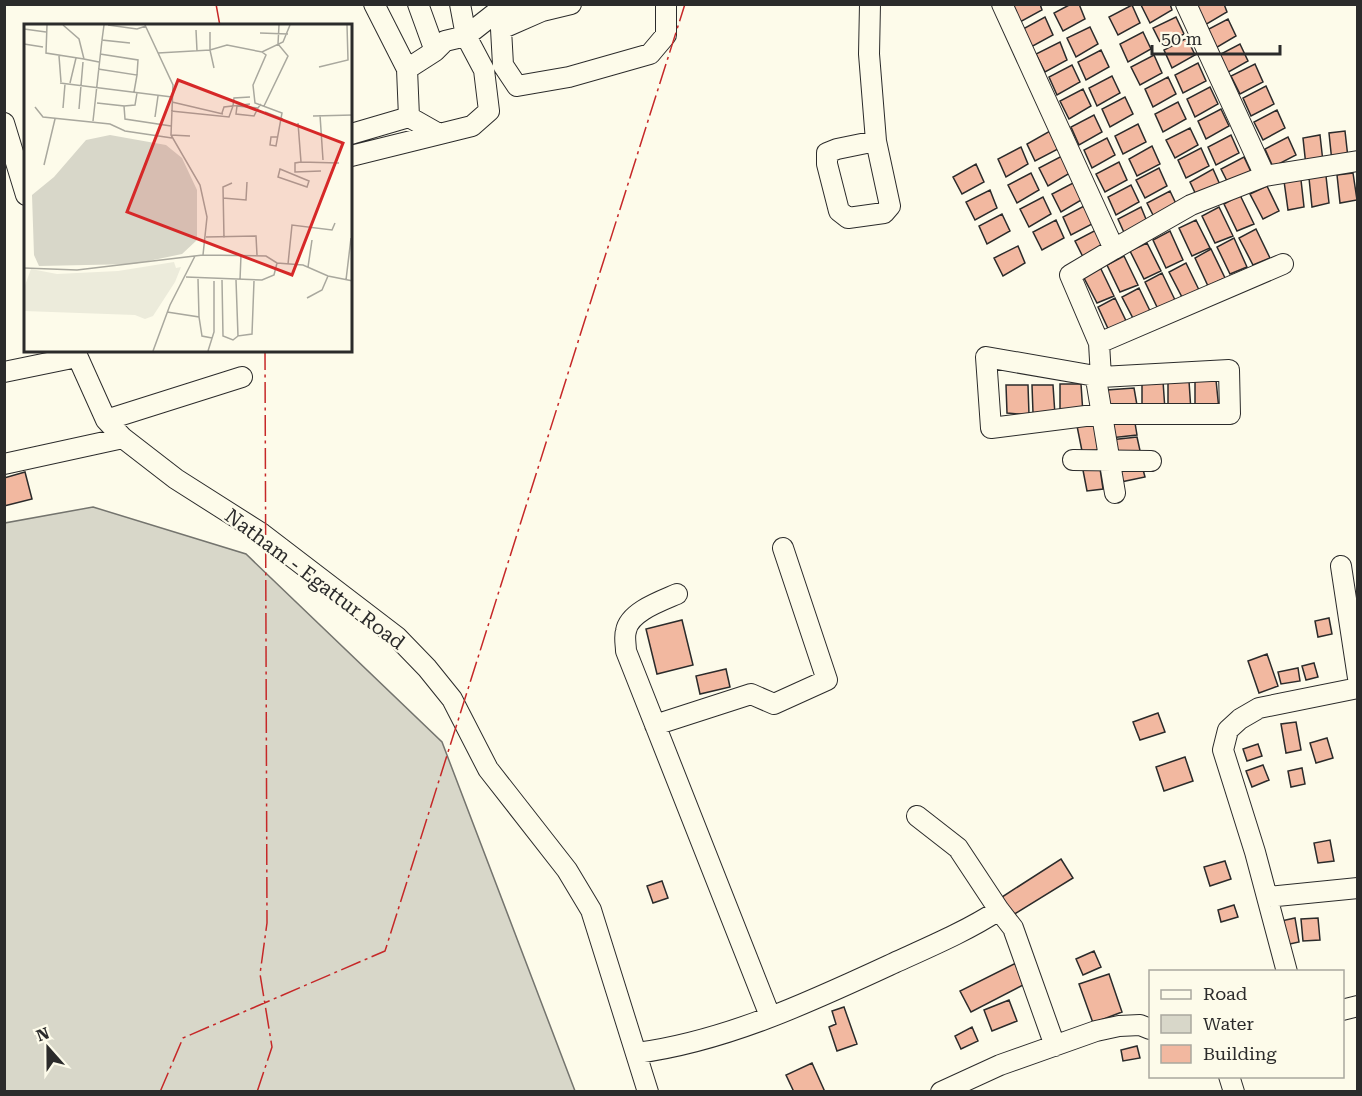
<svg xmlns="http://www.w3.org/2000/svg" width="1362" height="1096" font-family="'Roboto Serif',serif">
<rect width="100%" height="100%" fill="#fdfbea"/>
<path fill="#d8d7c9" stroke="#74746e" stroke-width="1.5" d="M93,507l153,47 196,188 133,349h-570v-568z"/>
<path fill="#f2b8a0" stroke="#2b2b2b" stroke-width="1.5" d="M1011,4h29l2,6 -22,12z
M1071,4h8l6,15 -22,12 -9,-18z
M1170,4l2,6 -22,13 -9,-18z
M1201,4h23l3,8 -22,13 -8,-18z
M1132,5l8,18 -22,12 -9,-18z
M1045,17l8,18 -22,12 -8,-18z
M1176,17l8,17 -22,12 -9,-18z
M1228,19l8,17 -22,13 -9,-18z
M1090,27l8,17 -22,13 -9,-19z
M1143,32l8,17 -23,13 -8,-18z
M1187,38l8,17 -23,13 -8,-18z
M1060,42l7,18 -22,12 -9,-18z
M1240,44l8,17 -23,13 -8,-18z
M1101,50l8,17 -23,13 -8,-18z
M1154,55l8,18 -22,12 -9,-18z
M1198,63l8,18 -23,12 -8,-18z
M1255,64l8,18 -23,12 -9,-18z
M1072,65l8,17 -23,13 -8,-18z
M1112,76l8,17 -23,13 -8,-18z
M1168,77l8,17 -23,13 -8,-18z
M1266,86l8,18 -23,12 -8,-18z
M1210,87l8,17 -23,13 -8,-18z
M1083,89l8,17 -22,13 -9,-18z
M1125,97l8,17 -23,13 -8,-18z
M1178,102l8,17 -23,13 -8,-18z
M1221,109l8,17 -23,13 -8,-18z
M1277,110l8,18 -22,12 -9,-18z
M1094,115l8,17 -23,13 -8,-18z
M1138,124l8,18 -23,12 -8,-18z
M1190,128l8,17 -23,13 -9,-18z
M1050,131l8,18 -23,12 -8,-17z
M1345,131l3,27 -16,4 -3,-29z
M1231,135l8,18 -23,12 -8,-18z
M1320,135l3,27 -17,4 -3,-28z
M1288,137l8,18 -23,12 -8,-18z
M1107,138l8,17 -23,13 -8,-18z
M1152,146l8,18 -23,12 -8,-17z
M1021,147l7,17 -22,13 -8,-18z
M1201,148l8,18 -23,12 -8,-18z
M1062,156l8,17 -22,13 -9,-18z
M1244,157l8,17 -22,13 -9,-18z
M1119,162l8,18 -22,12 -9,-18z
M976,164l8,18 -22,12 -9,-17z
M1159,168l8,18 -22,12 -9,-18z
M1213,169l8,18 -23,12 -8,-17z
M1031,173l8,17 -22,13 -9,-18z
M1353,173l4,27 -17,3 -3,-28z
M1326,176l3,27 -17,4 -3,-29z
M1301,180l3,27 -16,3 -4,-29z
M1075,182l8,17 -22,13 -9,-18z
M1131,185l8,17 -23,13 -8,-18z
M1267,186l12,25 -16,8 -13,-25z
M990,190l7,18 -22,12 -9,-18z
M1170,191l8,17 -22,13 -9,-18z
M1240,195l14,29 -17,7 -13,-27z
M1043,197l8,17 -22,13 -9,-18z
M1086,205l8,18 -23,12 -8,-18z
M1141,207l7,17 -22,13 -8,-18z
M1219,207l14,29 -18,7 -13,-27z
M1002,214l8,17 -23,13 -8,-18z
M1056,220l8,18 -22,12 -9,-18z
M1196,220l14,28 -18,8 -13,-28z
M1098,229l8,18 -22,12 -9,-18z
M1256,229l14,29 -17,7 -14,-27z
M1170,231l13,29 -17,8 -13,-28z
M1234,238l13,29 -17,7 -13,-27z
M1147,243l14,28 -17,8 -14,-28z
M1018,246l7,17 -22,13 -9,-18z
M1211,249l14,29 -17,8 -13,-28z
M1124,256l14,29 -18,7 -13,-27z
M1186,263l14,29 -17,7 -14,-27z
M1100,267l14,29 -17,7 -14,-27z
M1162,273l14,29 -18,7 -13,-27z
M1139,288l14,29 -17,7 -14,-27z
M1115,298l14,29 -18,8 -13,-28z
M1195,380h21l3,30 -24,-2z
M1142,381h21l2,29 -23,-1z
M1168,381h21l2,30 -23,-2z
M1060,384h21l2,30 -23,-2z
M1006,385h22l1,30 -22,-2z
M1032,385h21l2,30 -22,-2z
M1134,388l3,17 -27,3 -3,-18z
M1134,417l3,18 -27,3 -3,-18z
M1094,423l4,27 -16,1 -5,-25z
M1137,437l4,18 -28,3 -3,-18z
M1099,462l4,27 -16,2 -5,-26z
M1141,462l4,15 -29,6 -3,-18z
M25,472l7,27 -28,7v-28z
M1329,618l3,16 -14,3 -3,-16z
M682,620l11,45 -36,9 -11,-45z
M1267,654l11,32 -19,7 -11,-32z
M1314,663l4,14 -12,3 -4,-14z
M1298,668l2,13 -19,3 -3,-12z
M726,669l4,18 -30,7 -4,-18z
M1158,713l7,19 -25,8 -7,-18z
M1296,722l5,28 -15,3 -5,-29z
M1327,738l6,20 -17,5 -6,-20z
M1258,744l4,12 -15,5 -4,-12z
M1185,757l8,24 -29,10 -8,-24z
M1263,765l6,15 -17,7 -6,-16z
M1302,768l3,16 -14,3 -3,-16z
M1330,840l4,21 -16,2 -4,-20z
M1061,859l12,19 -60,37 -11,-18z
M1225,861l6,18 -21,7 -6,-19z
M662,881l6,17 -15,5 -6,-17z
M1234,905l4,12 -17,5 -3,-12z
M1295,918l4,24 -14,3 -4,-24z
M1318,918l2,22 -17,1 -2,-22z
M1094,951l7,16 -18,8 -7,-16z
M1016,963l11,20 -56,29 -11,-21z
M1109,974l13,38 -29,11 -14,-39z
M1009,1000l8,21 -25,10 -8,-21z
M844,1007l13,37 -20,7 -8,-24 7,-3 -4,-13z
M972,1027l6,14 -17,8 -6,-13z
M1137,1046l3,12 -17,3 -2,-11z
M812,1063l13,29h-31l-8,-17z"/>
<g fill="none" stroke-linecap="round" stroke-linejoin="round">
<defs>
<path id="minor" d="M374,4l33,65
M418,4l17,47
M460,4l6,32 28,-22 24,-10
M571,4l-29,7 -41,18 2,36 14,21 52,-9 81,-23 16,-19v-31
M870,4l-1,50 7,87 14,65 -6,7 -36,5 -9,-7 -12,-47v-11l10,-4 39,-8
M1002,4l112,245 77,-44 74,-29 93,-15
M1186,4l79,172
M4,123l22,72
M351,134l58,-17 30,17
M351,156l121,-30 17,-15 -5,-41 -18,-34 -21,5 -10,10 -28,18 2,48
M1114,249l-44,26 29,68 184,-79
M1099,343l2,34 -4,8 18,108
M75,351l31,69 17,18 53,41 85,54 136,104 30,31 25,31 36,70 79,101 24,40 57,182
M986,357l115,20 128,-7 1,44h-129l-110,14z
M4,372l73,-15
M106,420l136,-43
M1073,460l78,1
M4,464l119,-26
M1341,566l17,112
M677,594c-16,7 -48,18 -51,37 -2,6 0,14 0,20l144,365
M655,725l96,-31 23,10 53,-24 -44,-132
M917,816l41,32 41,62
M1267,897l91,-9
M1287,972l-32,-120 -32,-102 5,-20 12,-11 19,-11 99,-20
M1342,1010l16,-4
M637,1053c90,-12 175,-52 257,-90 35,-16 73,-32 105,-53l14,18 42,118
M1229,1076l5,16
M941,1092l59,-27 96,-34 23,-5 21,-1 10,4"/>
</defs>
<use href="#minor" stroke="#2b2b2b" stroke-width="22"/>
<use href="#minor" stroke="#fdfbea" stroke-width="20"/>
<path stroke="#c62828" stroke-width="1.5" stroke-dasharray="21 4.5 3 4.5" stroke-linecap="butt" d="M216,4l4,22
M160,1092l23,-54 202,-87 300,-947
M257,1092l15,-45 -12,-73 7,-51 -2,-572"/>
</g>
<g text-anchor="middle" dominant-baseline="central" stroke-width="4.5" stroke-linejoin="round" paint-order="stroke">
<g font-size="20" fill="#2b2b2b" stroke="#fdfbea">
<text transform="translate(315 579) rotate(37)">Natham - Egattur Road</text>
</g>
</g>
<g transform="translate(24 24)">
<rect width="328" height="328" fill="#fdfbea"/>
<path d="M150,238l2,6 5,-1 -6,15 -22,34 -8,3 -10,-4 -111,-4v-23l7,-19 26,5 61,-3z" fill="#ecebdb"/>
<path d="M86,111l56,10 16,13 15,32v50l-15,14 -48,10 -95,2 -5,-11 -2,-60 22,-18 32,-37z" fill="#d8d7c9"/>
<path fill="none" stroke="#a9a89e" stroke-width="1.5" d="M23,1l-1,28 38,6M39,1l16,14 5,20 15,3M80,1l-2,15 28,3M84,1l29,4 9,-3M121,1l28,60 -2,50 29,50 7,32 -4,38 63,1 11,7 26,2 25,11 25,5M0,5l22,3M172,6l1,21M186,8v18l17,-5 35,7 21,-10 7,-17M236,9l28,1M0,20l19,3M238,28l4,3 -13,30 2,18 27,10 -6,33 -6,-1 1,-8h6M134,29l52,-3 4,18M76,30l38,6 -1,15M35,32l2,26M295,43l29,-7 -1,-35M74,45l39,6 -3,17M36,59l112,14M46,59l6,-25M148,78l51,12M73,79l27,3 1,13 46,7M226,80l-17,2 1,-8 16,-1M100,82l11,-1 2,-12M240,82l24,-50 -10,-12 1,-19M11,83l8,10 67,7 15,7 47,7M39,84l2,-24M234,84l-4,8 -18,-2 1,-8 21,2 3,-4M55,85l4,-47M147,87l58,6 4,-11 -9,1 -2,6M241,88l18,7M296,91l3,45M289,92l40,-1M131,93l3,-21M69,97l9,-81M274,99l3,39 38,1M147,111l19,1M277,138l-6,1v9l26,-1M20,141l11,-46M256,145l29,12 -2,6 -29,-10zM199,174l23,2 1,-18M182,213l50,-1 1,19M200,214l-1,-51 9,-4M264,240l4,-39 40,5 3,-7M284,243l4,-27M0,244l53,2 126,-15M162,253l76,3 12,-5 3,-12M174,255l1,38M198,256l1,56 10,4 5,-4M212,256l2,56 14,-2 2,-53M216,256l1,-25M322,256l5,-42M283,274l15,-8 6,-14M143,288l32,5 3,19 10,2M129,327l17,-46 25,-49M184,327l6,-19v-51"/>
<path fill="#d62828" fill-opacity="0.15" stroke="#d62828" stroke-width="3" d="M154,56l165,63 -51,132 -165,-63z"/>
<rect width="328" height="328" fill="none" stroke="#2b2b2b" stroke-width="3"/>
</g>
<rect width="1362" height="1096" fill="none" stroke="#2b2b2b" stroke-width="12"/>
<rect x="1149" y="970" width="195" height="108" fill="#fdfbea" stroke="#a9a89e" stroke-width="1.5"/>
<rect x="1161" y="990" width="30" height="9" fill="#fdfbea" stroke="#a9a89e" stroke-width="1.5"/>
<text x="1203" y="1000" font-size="18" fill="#2b2b2b">Road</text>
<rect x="1161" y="1015" width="30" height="18" fill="#d8d7c9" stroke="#a9a89e" stroke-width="1.5"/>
<text x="1203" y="1030" font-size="18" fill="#2b2b2b">Water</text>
<rect x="1161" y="1045" width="30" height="18" fill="#f2b8a0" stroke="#a9a89e" stroke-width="1.5"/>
<text x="1203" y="1060" font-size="18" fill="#2b2b2b">Building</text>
<g transform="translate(48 1048) rotate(339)" stroke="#fdfbea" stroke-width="4.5" paint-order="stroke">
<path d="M0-4.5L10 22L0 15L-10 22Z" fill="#2b2b2b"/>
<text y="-9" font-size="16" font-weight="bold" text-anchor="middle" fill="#2b2b2b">N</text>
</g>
<path d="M1152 45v9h128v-9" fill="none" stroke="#2b2b2b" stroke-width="3"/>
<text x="1161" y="45" font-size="18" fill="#2b2b2b" stroke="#fdfbea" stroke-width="4.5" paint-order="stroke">50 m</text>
</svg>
